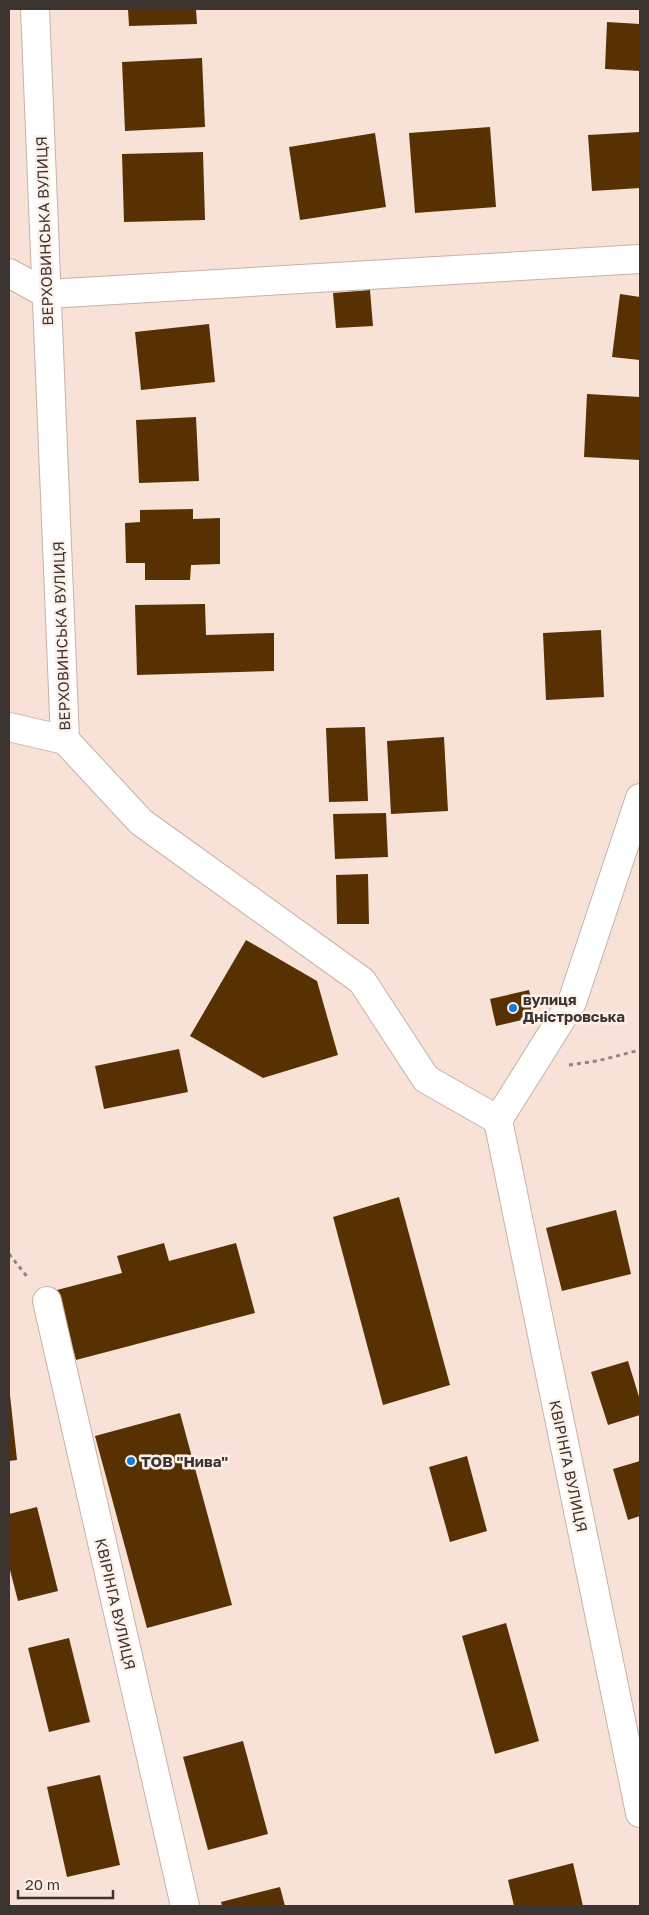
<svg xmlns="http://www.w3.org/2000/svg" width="649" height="1915" font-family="'Golos Text',sans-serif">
<rect width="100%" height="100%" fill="#f8e2d7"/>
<path fill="#573102" d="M128,9h68l1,15 -68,2z
M607,22l33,2v47l-35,-2z
M202,58l3,69 -80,4 -3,-69z
M490,127l6,80 -81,6 -6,-80z
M640,132v56l-48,3 -4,-56z
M375,133l11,74 -86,13 -11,-73z
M203,152l2,68 -81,2 -2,-68z
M370,290l3,36 -37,2 -3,-35z
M620,294l20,3v63l-28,-3z
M209,324l6,58 -74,8 -6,-58z
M587,394l53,3v63l-56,-3z
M196,417l3,64 -60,2 -3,-63z
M193,509v10l27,-1v46l-29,1 -1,15h-45v-17h-19l-1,-40 15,-1v-12z
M205,604l1,31 68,-2v38l-137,4 -2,-70z
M601,630l3,67 -58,3 -3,-67z
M365,727l3,74 -39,1 -3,-74z
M444,737l4,74 -57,3 -4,-73z
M386,813l2,44 -53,2 -2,-45z
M368,874l1,50h-32l-1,-49z
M246,940l71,41 21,74 -75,23 -73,-42z
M529,990l6,27 -39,9 -6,-27z
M179,1049l9,43 -84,17 -9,-43z
M399,1197l51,188 -67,20 -50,-188z
M616,1210l15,64 -69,17 -16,-63z
M164,1243l5,18 67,-18 19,70 -179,47 -19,-70 65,-17 -5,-17z
M628,1361l12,39v15l-32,10 -17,-53z
M10,1395l7,65 -8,1v-65z
M180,1413l52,192 -85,23 -52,-192z
M467,1456l20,75 -37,11 -21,-75z
M640,1461v55l-12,4 -15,-51z
M37,1507l21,84 -40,10 -9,-35v-52z
M506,1623l33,118 -44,13 -33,-118z
M69,1638l21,84 -41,10 -21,-84z
M243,1741l25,93 -60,16 -25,-93z
M100,1775l20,90 -53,12 -20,-90z
M573,1863l10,43h-69l-6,-26z
M280,1887l5,19h-63l-1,-4z"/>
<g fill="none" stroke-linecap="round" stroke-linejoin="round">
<defs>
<path id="minor" d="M35,9l30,731 76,82 221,159 64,98 72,41
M9,273l38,21 593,-35
M9,727l56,13
M498,1120l142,693
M498,1120l74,-118 68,-204
M47,1301l138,605"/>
</defs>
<use href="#minor" stroke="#c7b2a7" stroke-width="30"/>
<path stroke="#92847c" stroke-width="3" stroke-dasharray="4 4" stroke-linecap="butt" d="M569,1065l28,-4 43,-11
M9,1254l20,25"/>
<use href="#minor" stroke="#fff" stroke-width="28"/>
</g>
<g fill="#0f7ce3" stroke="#fef1ea" stroke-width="2">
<circle cx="513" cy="1008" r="5"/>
<circle cx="131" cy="1461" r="5"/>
</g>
<g text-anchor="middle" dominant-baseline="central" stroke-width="5" stroke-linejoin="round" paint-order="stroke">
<g font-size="15" fill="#3c3430" stroke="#fef1ea">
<text transform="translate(44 231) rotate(-92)">ВЕРХОВИНСЬКА ВУЛИЦЯ</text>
<text transform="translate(61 636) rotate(-92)">ВЕРХОВИНСЬКА ВУЛИЦЯ</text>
<text transform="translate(569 1466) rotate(78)">КВІРІНГА ВУЛИЦЯ</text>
<text transform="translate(116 1604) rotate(77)">КВІРІНГА ВУЛИЦЯ</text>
</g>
<g font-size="15" font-weight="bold" fill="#3c3430" stroke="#fef1ea" text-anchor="start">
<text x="523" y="999">вулиця<tspan x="523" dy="17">Дністровська</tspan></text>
<text x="141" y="1461">ТОВ "Нива"</text>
</g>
</g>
<rect width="649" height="1915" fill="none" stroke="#3c3430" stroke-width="20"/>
<path d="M18 1890v8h95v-8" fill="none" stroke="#3c3430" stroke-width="2.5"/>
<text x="25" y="1890" font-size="15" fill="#3c3430" stroke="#fef1ea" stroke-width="4" paint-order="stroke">20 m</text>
</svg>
